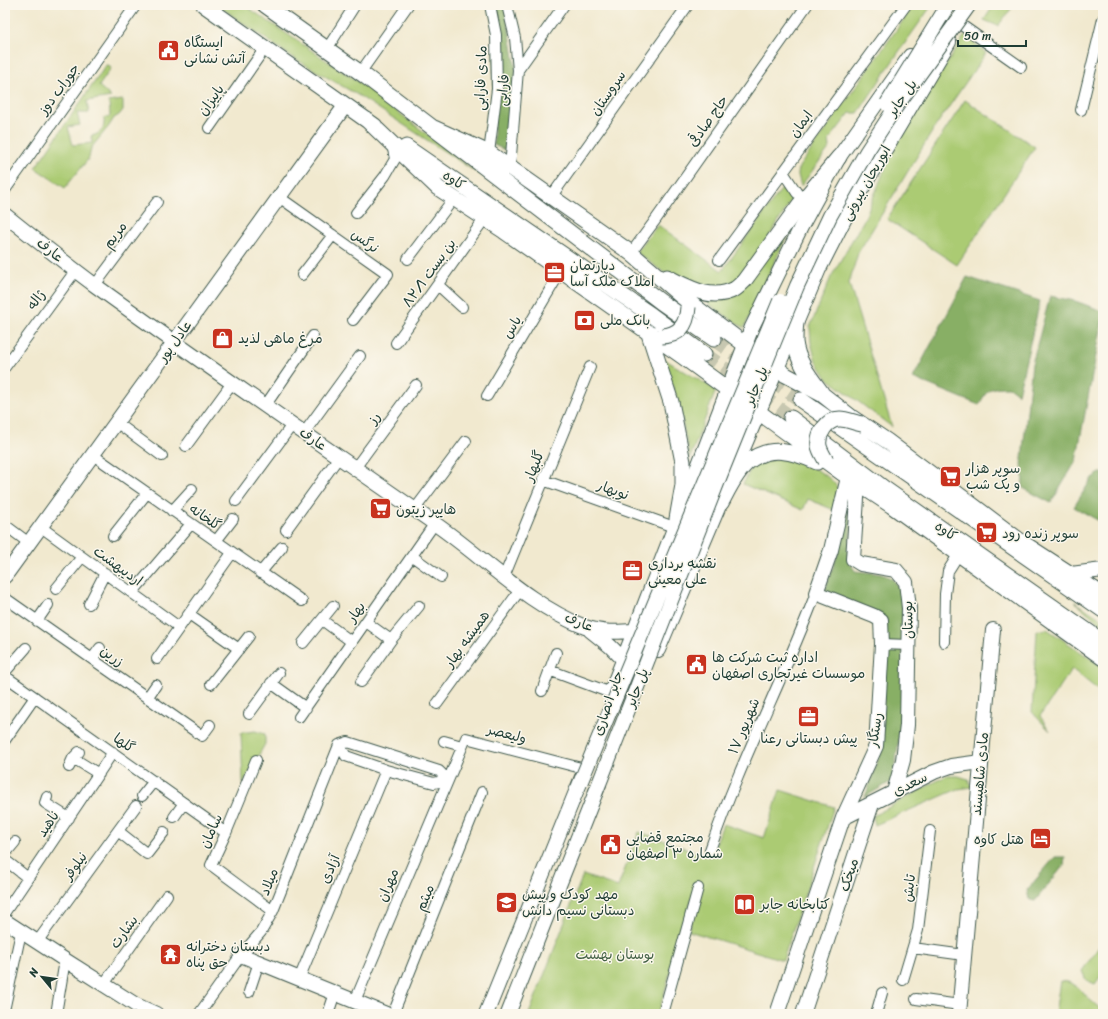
<svg xmlns="http://www.w3.org/2000/svg" width="1108" height="1019" font-family="Sriracha,'Playpen Sans Arabic',sans-serif">
<rect width="100%" height="100%" fill="#fbf7ec"/>
<filter id="ink" filterUnits="userSpaceOnUse"><feTurbulence type="fractalNoise" baseFrequency=".025" numOctaves="2"/><feDisplacementMap in="SourceGraphic" scale="8" xChannelSelector="R" yChannelSelector="G"/><feConvolveMatrix kernelMatrix="1 2 1 2 8 2 1 2 1" color-interpolation-filters="sRGB"/></filter>
<filter id="wash" filterUnits="userSpaceOnUse"><feTurbulence type="fractalNoise" baseFrequency=".012" numOctaves="4" result="noise"/><feDisplacementMap in="SourceGraphic" scale="16" xChannelSelector="R" yChannelSelector="G"/><feGaussianBlur stdDeviation="0.9" result="paint"/><feColorMatrix in="noise" values="0 0 0 0 0 0 0 0 0 0 0 0 0 0 0 0 0 1.4 0 .05"/><feComposite in="paint" operator="in"/></filter>
<g filter="url(#wash)">
<rect width="100%" height="100%" fill="#f1e9cf"/>
<path fill="#abcb73" stroke="#658454" d="M217,5h27l116,78 119,91 -118,-77 -69,-40z
M914,5h18l-34,48 -40,60h-8l-21,27 1,7 -29,39 -3,-11 1,-8z
M994,5h20l-16,21 -14,-6z
M965,35l21,18 -51,74 -77,126 -9,30 43,144 -65,-49 -11,-17 -5,-18 -1,-16 21,-50 34,-59 27,-67z
M107,64l4,4 -12,18 12,11 -24,4 2,12h-12l3,12 -12,2 5,18 19,-2 -1,-7c10,-2 14,-8 13,-18l6,-2 -1,-14 14,-2v10l-4,5 -5,3 -5,8 -18,22 -2,10 -24,30 -30,-20z
M965,100l70,47 -78,118 -70,-46z
M787,185l7,11 -35,57 -19,25 -13,9 -13,2 -51,-17 -27,-20 22,-27 64,46 58,-80z
M796,216l-52,112 -44,-30 26,-1z
M662,358l54,32 -26,68 -12,-57z
M791,457c12,6 45,20 47,33 0,6 -3,14 -4,20l-26,-11 -5,11 -60,-26 9,-18 11,-6z
M1075,602l28,18v6z
M1047,629l56,38v27l-31,-25 -32,47 10,15 -18,-19 5,-81z
M255,731l10,3v10l-22,40 -2,-51z
M946,776h12l10,3 4,8 -14,2 -83,36 -2,-9z
M780,790l54,17 -51,153 -94,-29 6,-43 -37,126h-129l54,-139 35,12 21,-55 72,25 12,-33 41,14z
M1103,941v32l-8,11 -9,-4 -4,-9z
M1060,981l8,1 10,5 12,13 13,11v3h-48z"/>
<path fill="#88af65" stroke="#54764c" d="M494,5h11l11,64 -9,82 -13,-6z
M967,277l73,24 -22,93 -9,-7c-19,0 -21,1 -30,18l-66,-27z
M1050,296l25,5 28,10v7l-27,143 -25,42 -28,-15 -1,-29 10,-95z
M1100,473h3v50l-29,-16 18,-29z
M850,499l3,6 -5,55 7,11c24,3 41,0 48,27 -1,60 2,124 -11,183l-27,16 17,-48 4,-130 -61,-29 13,-37z
M1055,857h10l-1,8 -29,36 -6,-2 -2,-9z"/>
</g>
<g filter="url(#ink)">
<g fill="none" stroke-linecap="round" stroke-linejoin="round">
<path stroke="#c7c7b0" stroke-width="15" stroke-dasharray="15 8" stroke-linecap="butt" d="M714,339l87,61
M704,354l87,64"/>
<defs>
<path id="street" d="M507,5l8,33 3,32
M960,24l61,43
M327,49l28,-44
M360,73l48,-68
M1081,110l22,-91
M209,128l56,-80
M489,153l8,-64 -1,-54 -6,-30
M510,168l8,-98 46,-65
M783,172l14,21
M5,190l131,-185
M279,197l109,77 -35,46
M551,197l137,-192
M356,213l29,-37 10,-17 -3,-15
M631,253l23,-31 153,-217
M408,259l46,-61
M719,260l187,-255
M302,275l31,-40
M95,285l62,-83
M438,285l24,22
M396,343l89,-125
M5,367l71,-97
M487,396l74,-125
M265,406l48,-70
M116,422l46,34
M304,433l56,-77
M186,446l46,-63
M93,455l209,146
M355,468l61,-83
M543,480l131,47
M236,501l56,-76
M415,509l51,-68
M172,511l20,-22
M5,525l24,18
M41,527l138,100
M286,530l53,-73
M113,536l34,-43
M216,541l17,-22
M412,556l29,21
M260,573l22,-26
M504,577l86,-210
M56,589l26,-32
M132,593l59,-69
M5,598l197,138 8,-11
M89,604l16,-31
M189,614l50,35
M322,620l30,22
M37,621l11,-16
M366,622l25,18
M944,642l1,-48 3,-23 10,-16
M303,643l30,-37
M882,644l27,1
M92,659l8,-11
M157,659l75,-106
M549,670l62,23
M5,672l21,-24
M5,676l221,157
M361,682l30,-42 28,-34
M271,683l35,25
M211,684l38,-48
M542,691l14,-38
M147,698l9,-13
M437,704l83,-114
M249,714l30,-41
M299,717l136,-194
M5,740l30,-43
M444,741l18,5
M348,742l91,29 9,9 -14,3 -48,-13 -40,-14 -7,-11z
M73,758l26,16
M256,760l-30,73 -15,32 62,46
M69,767l4,-9 6,-6
M142,796l12,-15
M47,797l-2,6 24,15
M174,817l10,-14
M118,831l29,23 17,-22
M710,850c30,-88 73,-170 106,-257
M5,854l10,-12
M5,860l23,18
M5,912l108,-160
M37,942l99,-136
M913,948l51,7
M299,979l87,-209
M903,980l15,-50 12,-99
M104,984l63,-89
M249,992l10,-30
M916,999l44,6
M355,1001l111,-263 119,31
M5,1006l16,-74
M56,1014l9,-54
M199,1014l42,-59 20,-23 12,-21 66,-166
M328,1014l7,-21
M393,1014l89,-222
M663,1014l35,-126
M876,1014l6,-21"/>
<path id="secondary" d="M5,215c30,24 60,48 91,71 110,80 223,157 335,235 52,35 95,83 154,106 16,6 33,5 49,4
M858,483l-5,76 8,5 35,6 10,12 3,26 -2,117 -4,35 -9,32
M1071,574l32,-4
M5,576l340,-470
M590,630l20,16 13,13
M658,650l161,-381 29,-57 101,-170
M612,689l140,-362 49,-100 38,-70 71,-101
M843,818l91,-46 17,-6 30,-4
M5,921l60,39 71,45 20,9
M241,955l145,59
M486,1014l96,-237
M508,1014l91,-230
M777,1014l66,-196 33,-72 6,-102 -1,-24 -7,-4 -58,-23 15,-43 17,-73
M803,1014l69,-210
M959,1014l34,-384"/>
<path id="primary" d="M204,5l171,121
M265,5l100,71 296,226 53,37
M367,120l71,68 66,43 178,125 160,117 50,33 211,152
M434,128l55,25 142,100 50,43 88,67 17,12 37,20 28,22 36,24 136,102 80,52
M406,147l245,168 53,39
M667,277c21,10 44,25 68,12 3,-2 6,-5 9,-8l56,-77 39,-47
M796,323c-1,6 -1,13 -1,19 2,19 15,35 26,50
M652,334h-3l22,68 12,60v23l-6,34
M801,400l302,210
M791,418l94,71 218,153
M721,503c7,-13 15,-31 27,-41 22,-18 46,-10 69,0"/>
</defs>
<use href="#street" stroke="#3e574b" stroke-width="12"/>
<use href="#secondary" stroke="#3e574b" stroke-width="16"/>
<use href="#primary" stroke="#3e574b" stroke-width="17"/>
<use href="#street" stroke="#fff" stroke-width="10"/>
<use href="#secondary" stroke="#fff" stroke-width="14"/>
<use href="#primary" stroke="#fff" stroke-width="15"/>
<defs>
<path id="secondary-bridge" d="M887,104l61,-99
M578,788l202,-487
M595,794l128,-326 53,-131 21,-51 33,-70 37,-65 28,-43 74,-103"/>
<path id="primary-bridge" d="M662,336c18,-1 25,-12 26,-29
M826,461c-2,-4 -6,-10 -7,-15 -2,-12 8,-27 21,-27 7,0 15,4 22,5"/>
</defs>
<use href="#secondary-bridge" stroke="#3e574b" stroke-width="16" stroke-linecap="butt"/>
<use href="#primary-bridge" stroke="#3e574b" stroke-width="17" stroke-linecap="butt"/>
<use href="#secondary-bridge" stroke="#fff" stroke-width="14"/>
<use href="#primary-bridge" stroke="#fff" stroke-width="15"/>
</g>
</g>
<defs>
<symbol id="civic-square" viewBox="-11 -11 22 22"><rect x="-9" y="-9" width="18" height="18" rx="4" fill="#c8321e" stroke="#fbf7ec"/><path d="M-.6-6.5H3V-4.5H.6V-3L4-1V1h2V6H-6V1h2V-1L-.6-3ZM-1.2 2.5V6h2.4V2.5Z" fill="#fff"/></symbol>
<symbol id="office-square" viewBox="-11 -11 22 22"><rect x="-9" y="-9" width="18" height="18" rx="4" fill="#c8321e" stroke="#fbf7ec"/><path d="M-6-3h4V-5.5h4V-3h4V5H-6ZM-1-4.5V-3h2v-1.5ZM-6 0V1H6V0Z" fill="#fff"/></symbol>
<symbol id="bank-square" viewBox="-11 -11 22 22"><rect x="-9" y="-9" width="18" height="18" rx="4" fill="#c8321e" stroke="#fbf7ec"/><path d="M-6-4H6V4H-6ZM0-2.3a2.3 2.3 0 1 0 0 4.6a2.3 2.3 0 1 0 0-4.6Z" fill="#fff"/></symbol>
<symbol id="shop-square" viewBox="-11 -11 22 22"><rect x="-9" y="-9" width="18" height="18" rx="4" fill="#c8321e" stroke="#fbf7ec"/><path d="M-5-2.5h2.3a2.7 3.5 0 0 1 5.4 0H5L5.5 6h-11ZM-1.5-2.5h3a1.5 2.3 0 0 0-3 0Z" fill="#fff"/></symbol>
<symbol id="supermarket-square" viewBox="-11 -11 22 22"><rect x="-9" y="-9" width="18" height="18" rx="4" fill="#c8321e" stroke="#fbf7ec"/><path d="M-6-5.5h2.5l.6 2H6L4.5 2H-2.5L-4.4-4H-6ZM-1.5 3.2a1.3 1.3 0 1 0 .1 0ZM3 3.2a1.3 1.3 0 1 0 .1 0Z" fill="#fff"/></symbol>
<symbol id="hotel-square" viewBox="-11 -11 22 22"><rect x="-9" y="-9" width="18" height="18" rx="4" fill="#c8321e" stroke="#fbf7ec"/><path d="M-6-4.5h1.5V1H6V5H4.5V3h-9V5H-6ZM-4 0a1.8 1.8 0 1 1 3.6 0ZM.5 0V-2.5h3Q6-2.5 6 0Z" fill="#fff"/></symbol>
<symbol id="school-square" viewBox="-11 -11 22 22"><rect x="-9" y="-9" width="18" height="18" rx="4" fill="#c8321e" stroke="#fbf7ec"/><path d="M0-5L7-2L0 1L-7-2ZM-4 1L0 2.5L4 1V4Q0 6-4 4Z" fill="#fff"/></symbol>
<symbol id="library-square" viewBox="-11 -11 22 22"><rect x="-9" y="-9" width="18" height="18" rx="4" fill="#c8321e" stroke="#fbf7ec"/><path d="M-6-4Q-3-5.5-.7-3.5V5Q-3 3-6 4ZM6-4Q3-5.5 .7-3.5V5Q3 3 6 4Z" fill="#fff"/></symbol>
<symbol id="temple-square" viewBox="-11 -11 22 22"><rect x="-9" y="-9" width="18" height="18" rx="4" fill="#c8321e" stroke="#fbf7ec"/><path d="M0-6L5-2H3V0L6.5 2.5H4V6H1.5V3h-3V6H-4V2.5H-6.5L-3 0V-2H-5Z" fill="#fff"/></symbol>
</defs>
<g fill-rule="evenodd">
<use href="#civic-square" x="156" y="38" width="25" height="25"/>
<use href="#office-square" x="542" y="260" width="25" height="25"/>
<use href="#bank-square" x="572" y="308" width="25" height="25"/>
<use href="#shop-square" x="210" y="326" width="25" height="25"/>
<use href="#supermarket-square" x="938" y="464" width="25" height="25"/>
<use href="#supermarket-square" x="368" y="496" width="25" height="25"/>
<use href="#supermarket-square" x="974" y="520" width="25" height="25"/>
<use href="#office-square" x="620" y="558" width="25" height="25"/>
<use href="#civic-square" x="684" y="652" width="25" height="25"/>
<use href="#office-square" x="796" y="704" width="25" height="25"/>
<use href="#hotel-square" x="1028" y="826" width="25" height="25"/>
<use href="#civic-square" x="598" y="832" width="25" height="25"/>
<use href="#school-square" x="494" y="890" width="25" height="25"/>
<use href="#library-square" x="732" y="892" width="25" height="25"/>
<use href="#temple-square" x="158" y="942" width="25" height="25"/>
</g>
<g text-anchor="middle" dominant-baseline="central" stroke-width="3" stroke-linejoin="round" paint-order="stroke">
<g font-size="14" fill="#1f3d34" stroke="#fbf7ec" text-anchor="start">
<text x="184" y="42">ایستگاه<tspan x="184" dy="16">آتش نشانی</tspan></text>
<text x="570" y="265">دپارتمان<tspan x="570" dy="16">املاک ملک آسا</tspan></text>
<text x="600" y="320">بانک ملی</text>
<text x="238" y="338">مرغ ماهی لذید</text>
<text x="966" y="468">سوپر هزار<tspan x="966" dy="16">و یک شب</tspan></text>
<text x="396" y="509">هایپر زیتون</text>
<text x="1002" y="533">سوپر زنده رود</text>
<text x="648" y="563">نقشه برداری<tspan x="648" dy="16">علی معینی</tspan></text>
<text x="712" y="657">اداره ثبت شرکت ها<tspan x="712" dy="16">موسسات غیرتجاری اصفهان</tspan></text>
<text x="809" y="738" text-anchor="middle">پیش دبستانی رعنا</text>
<text x="626" y="837">مجتمع قضایی<tspan x="626" dy="16">شماره ۳ اصفهان</tspan></text>
<text x="1024" y="839" text-anchor="end">هتل کاوه</text>
<text x="522" y="894">مهد کودک و پیش<tspan x="522" dy="16">دبستانی نسیم دانش</tspan></text>
<text x="760" y="904">کتابخانه جابر</text>
<text x="186" y="946">دبستان دخترانه<tspan x="186" dy="16">حق پناه</tspan></text>
</g>
<g font-size="14" fill="#1f3d34" stroke="#fbf7ec">
<text transform="translate(481 78) rotate(-88)">مادی فارابی</text>
<text transform="translate(59 89) rotate(-54)">جوراب دوز</text>
<text transform="translate(503 90) rotate(-85)">فارابی</text>
<text transform="translate(608 93) rotate(-55)">سروستان</text>
<text transform="translate(902 98) rotate(-55)">پل جابر</text>
<text transform="translate(211 100) rotate(-55)">پاییزان</text>
<text transform="translate(708 121) rotate(-55)">حاج صادقی</text>
<text transform="translate(801 124) rotate(-54)">ایمان</text>
<text transform="translate(454 180) rotate(34)">کاوه</text>
<text transform="translate(866 183) rotate(-60)">ابوریحان بیرونی</text>
<text transform="translate(115 235) rotate(-53)">مریم</text>
<text transform="translate(365 241) rotate(36)">نرگس</text>
<text transform="translate(50 250) rotate(38)">عارف</text>
<text transform="translate(429 273) rotate(-54)">بن بست ۸۲/۱</text>
<text transform="translate(36 300) rotate(-54)">ژاله</text>
<text transform="translate(512 327) rotate(-59)">یاس</text>
<text transform="translate(175 341) rotate(-54)">عادل پور</text>
<text transform="translate(756 386) rotate(-68)">پل جابر</text>
<text transform="translate(374 418) rotate(-54)">رز</text>
<text transform="translate(313 439) rotate(35)">عارف</text>
<text transform="translate(534 466) rotate(-68)">گلبهار</text>
<text transform="translate(613 490) rotate(20)">نوبهار</text>
<text transform="translate(205 517) rotate(35)">گلخانه</text>
<text transform="translate(946 531) rotate(35)">کاوه</text>
<text transform="translate(118 566) rotate(36)">اردیبهشت</text>
<text transform="translate(356 612) rotate(-55)">بهار</text>
<text transform="translate(908 620) rotate(-91)">بوستان</text>
<text transform="translate(579 622) rotate(22)">عارف</text>
<text transform="translate(467 639) rotate(-54)">همیشه بهار</text>
<text transform="translate(112 656) rotate(35)">زرین</text>
<text transform="translate(637 688) rotate(-69)">پل جابر</text>
<text transform="translate(608 703) rotate(-71)">جابر انصاری</text>
<text transform="translate(744 726) rotate(-67)">۱۷ شهریور</text>
<text transform="translate(875 730) rotate(-82)">رستگار</text>
<text transform="translate(507 734) rotate(15)">ولیعصر</text>
<text transform="translate(124 743) rotate(35)">گلها</text>
<text transform="translate(980 774) rotate(-85)">مادی شاهپسند</text>
<text transform="translate(910 784) rotate(-27)">سعدی</text>
<text transform="translate(48 824) rotate(-56)">ناهید</text>
<text transform="translate(211 831) rotate(-66)">سامان</text>
<text transform="translate(75 866) rotate(-54)">نیلوفر</text>
<text transform="translate(330 869) rotate(-67)">آزادی</text>
<text transform="translate(849 875) rotate(-72)">میخک</text>
<text transform="translate(269 882) rotate(-68)">میلاد</text>
<text transform="translate(388 885) rotate(-67)">مهران</text>
<text transform="translate(909 888) rotate(-83)">تابش</text>
<text transform="translate(425 898) rotate(-68)">میثم</text>
<text transform="translate(124 932) rotate(-54)">بشارت</text>
</g>
<g font-size="14" fill="#426044" stroke="#fbf7ec">
<text x="615" y="954">بوستان بهشت</text>
</g>
</g>
<rect width="1108" height="1019" fill="none" stroke="#fbf7ec" stroke-width="20"/>
<g transform="translate(42 977) rotate(299)" stroke="#fbf7ec" stroke-width="3" paint-order="stroke">
<path d="M0-3L7 15L0 10L-7 15Z" fill="#1f3d34"/>
<text y="-6" font-size="11" font-weight="bold" text-anchor="middle" fill="#1f3d34">N</text>
</g>
<path d="M958 40v6h68v-6" fill="none" stroke="#1f3d34" stroke-width="2"/>
<text x="964" y="40" font-size="12" fill="#1f3d34" stroke="#fbf7ec" stroke-width="3" paint-order="stroke">50 m</text>
</svg>
